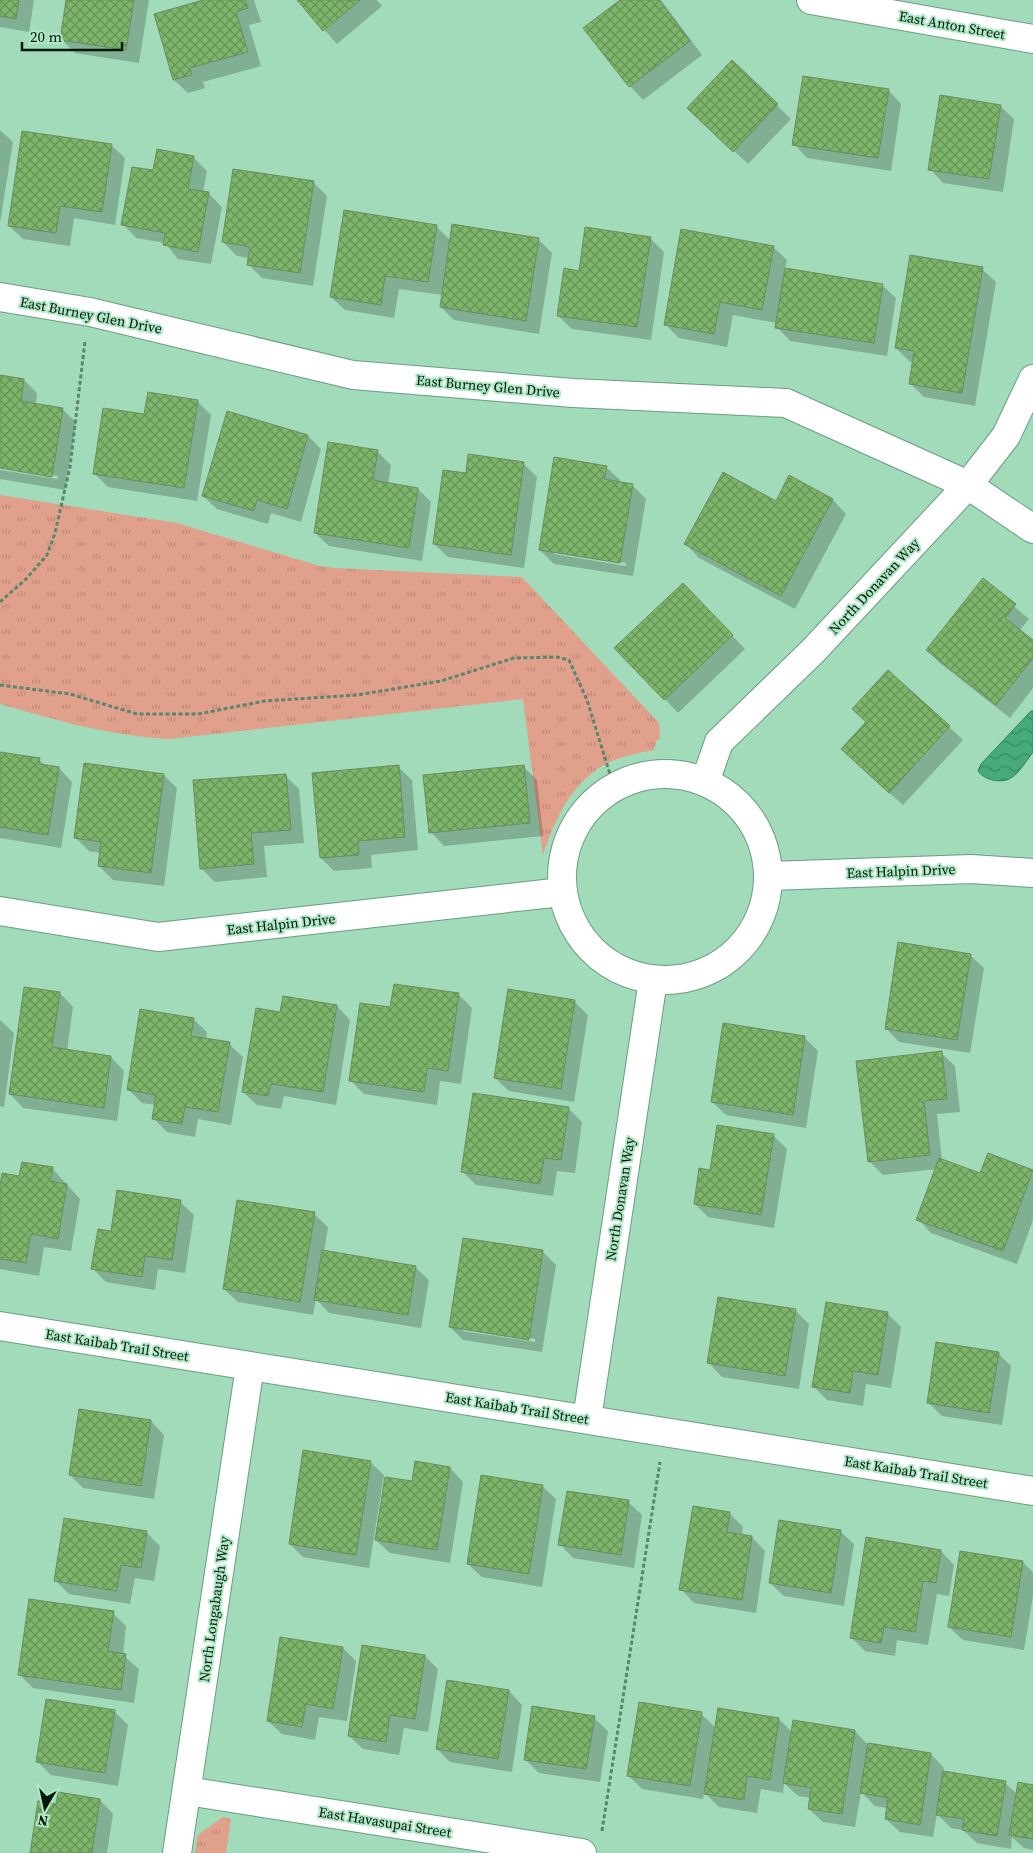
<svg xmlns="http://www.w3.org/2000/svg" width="1033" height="1853" font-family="'Source Serif 4',serif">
<defs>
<pattern id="park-tufts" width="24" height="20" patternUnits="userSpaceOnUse" patternTransform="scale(1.25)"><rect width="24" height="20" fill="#e1a08c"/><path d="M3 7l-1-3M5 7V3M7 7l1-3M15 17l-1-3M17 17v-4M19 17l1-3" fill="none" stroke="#bf8978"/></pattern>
<pattern id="water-waves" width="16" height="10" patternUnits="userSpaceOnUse" patternTransform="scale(1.25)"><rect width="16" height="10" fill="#47ab79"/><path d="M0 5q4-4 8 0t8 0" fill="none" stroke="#398a62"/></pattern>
<pattern id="building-cross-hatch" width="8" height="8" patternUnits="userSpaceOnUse" patternTransform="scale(1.25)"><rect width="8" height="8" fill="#7db66b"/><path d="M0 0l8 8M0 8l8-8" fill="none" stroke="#649356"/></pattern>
</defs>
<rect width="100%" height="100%" fill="#a1dbb9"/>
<path fill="url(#park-tufts)" d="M0,495l177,28 143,43 14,2 188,9 137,146 1,16 -4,2 -2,9c-9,2 -18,3 -27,6 -48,12 -70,56 -84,99l-20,-156 -354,40c-58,-3 -114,-19 -169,-35z
M223,1817l8,2 -5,34h-31l3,-18z"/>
<path fill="url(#water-waves)" stroke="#337f59" d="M1031,711h2v41c-6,8 -14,21 -22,26 -10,6 -27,2 -33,-7l3,-7z"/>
<path fill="#0003" fill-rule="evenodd" d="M0,0h34l-5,32 -29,-5z
M67,0h82l-10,63 -64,-10 -14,-14z
M204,0h50l7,22 -12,3 12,41 -58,16 2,6 -17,5 -14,-13z
M298,0h79l5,6 -45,38z
M622,0h39l41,55 -59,45 -13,-14z
M732,62l59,57 -43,45 -46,-43z
M888,90l13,14 -10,67 -84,-13 -13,-14z
M1000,106l14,13 -11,73 -60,-9 -13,-14z
M0,130l13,12 -13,81z
M111,145l14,13 -10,67 -41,-7 -4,28 -47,-7 -14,-13z
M193,157l14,14 -4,21 5,1 14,14 -11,57 -33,-5 -13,-16 -29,-5 -13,-14 31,-52z
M313,182l14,14 -14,90 -51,-8 -14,-14 1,-6 -12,-2 -14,-14z
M345,212l92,15 14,14 87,-2 14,14 -13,81 -85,-14 -13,-13 2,-12 -44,-6 -5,29 -49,-8 -14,-13z
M650,238l14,14 -13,88 -79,-11 -14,-13 22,-44z
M773,247l14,13 -2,9 97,16 14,13 -9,58 -97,-15 -13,-14v-4l-44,-8 -6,32 -48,-9 -14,-14z
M982,269l14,13 -21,124 -51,-9 -14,-14 3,-21h-3l-14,-14z
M0,376l24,4 13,13 -1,12 26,4 14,13 -11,68 -65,-11v-9l58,9v-3l-58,-9z
M197,401l14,14 -14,86 -89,-14 -13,-13 50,-58z
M227,413l81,23 13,13 -20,73 -30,-9 -3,11 -51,-15 -14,-13z
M377,451l14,14 -3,19 30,5 13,13 -9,59 -93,-15 -14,-13z
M523,463l14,14 -13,91 -76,-11 -14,-13 33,-70z
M606,467l14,13 -1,3 13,2 14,14 -13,77 -79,-12 -14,-14zM554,552l72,11v3l-72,-12z
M790,477l43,23 13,14 -51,95 -96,-51 -13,-14 90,-41z
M983,580l46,39 -10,12 14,11v46l-23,30 -69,-54 -14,-14z
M696,598l49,51 -67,64 -13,-14z
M949,727l14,13 -60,65 -47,-42z
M0,753l39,7 7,6 13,2 13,14 -11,66 -61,-10z
M398,767l14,13 6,70 -47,5 1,13 -38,3 -13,-13z
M524,767l13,13 6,56 -99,10 -13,-14z
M164,775l13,13 -13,98 -51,-6 -14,-14 2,-13 -12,-2 -14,-14z
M286,776l13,13 5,54 -40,3 3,31 -52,5 -13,-13z
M970,955l14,13 -14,85 -71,-11 -13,-14z
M60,993l13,14 -6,44 44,6 13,14 -7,50 -94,-13 -13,-14z
M458,994l14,14 -11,76 -21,-3 -3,24 -73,-11 -14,-14z
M574,1001l14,14 -14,87 -65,-11 -14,-13z
M337,1006l13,14 -14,85 -52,-9 -3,13 -24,-4 -14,-13 38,-78z
M193,1019l14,13 -1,8 23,4 14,13 -12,68 -33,-6 -3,18 -28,-5 -14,-14 3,-13 -14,-2 -14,-14z
M0,1020l14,13 -10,74 -4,-1z
M724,1025l81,13 13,13 -12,77 -80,-13 -14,-13z
M941,1053l14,13 5,46 -23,2 5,46 39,15 52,-3v48l-16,44 -86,-31 -13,-14 19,-50 -54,6 -14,-14z
M474,1095l95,14 13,13 -7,51 -18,-2 -4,25 -77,-11 -14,-14z
M773,1135l14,14 -13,79 -66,-11 -13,-13 16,-33z
M52,1168l28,31 -9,52 -27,-4 -5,29 -39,-7v-76l20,-15z
M180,1202l14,13 -9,58 -27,-4 -3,21 -49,-8 -13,-13z
M314,1214l14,13 -4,25 91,15 14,13 -8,48 -92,-15 -13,-14 -3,16 -75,-13 -14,-13z
M542,1251l14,14 -14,87 -79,-12 -13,-13zM463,1328l72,11v3l-72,-11z
M795,1310l14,14 -10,65 -77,-12 -13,-14z
M887,1313l14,14 -10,61 -25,-4 -3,22 -36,-6 -13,-13z
M998,1353l13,13 -9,59 -60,-9 -14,-14z
M151,1421l13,14 -10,64 -71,-11 -13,-13z
M370,1462l14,13 -15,93 -66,-11 -13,-13z
M416,1463l34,5 13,14 -13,81 -60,-10 -14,-13 37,-57z
M542,1486l14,13 -14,88 -60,-10 -14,-13z
M628,1502l14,13 -8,53 -61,-10 -13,-14z
M729,1513l14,14 -1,9 10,1 13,14 -9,62 -62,-10 -13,-14z
M840,1531l14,13 -10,62 -60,-10 -14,-13z
M146,1532l14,14 -6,35 -19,-3 -5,26 -61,-10 -14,-14z
M867,1539l74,12 13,14 -5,31 -12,-2 -9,51 -31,-5 -2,16 -30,-5 -14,-14z
M1023,1562l10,10v24l-9,54 -61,-10 -14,-13z
M113,1613l13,13 -3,29 16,14 -5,34 -101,-15 -14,-14z
M343,1648l13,13 -9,60 -28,-4 -4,23 -33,-6 -14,-13z
M425,1656l13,13 -10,63 -24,-4 -5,27 -36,-6 -14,-13z
M509,1691l13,14 -10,67 -62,-10 -13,-13z
M114,1711l14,14 -10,61 -67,-11 -13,-13z
M701,1714l15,14 63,-9 14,14 62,-2 13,14 63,9 13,14 -1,5 62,10 12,11 16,-8v64l-9,-2 -12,-11 -1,12 -34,-6 -14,-13 -12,-2 -14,-14 -4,23 -33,-5 -14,-13 2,-11 -13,-2 -14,-14 -6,35 -32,-5 -14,-13 2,-11 -13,-2 -14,-13 -1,10 -22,-4 -4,24 -38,-6 -15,-15 -1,7 -61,-10 -14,-14z
M594,1718l14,13 -8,51 -61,-9 -14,-14z
M59,1794l41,6 13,14 -6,39h-76l26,-48z"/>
<path fill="url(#building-cross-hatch)" stroke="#6b8d60" d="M0,0h19l-3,19 -16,-3z
M66,0h68l-8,50 -66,-10z
M245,0l3,8 -12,4 12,40 -58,16 2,7 -19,5 -19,-66 49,-14z
M297,0h63l-37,31z
M620,0h39l31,41 -61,46 -46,-59z
M732,60l46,44 -45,48 -46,-44z
M803,76l86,13 -11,69 -86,-13z
M940,95l61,10 -12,74 -61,-9z
M22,131l90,13 -10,68 -42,-6 -4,27 -48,-7z
M157,149l37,7 -6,33 21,3 -11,60 -35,-7 2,-12 -44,-8 11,-58 21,3z
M233,169l81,12 -14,92 -53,-8 3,-18 -28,-5z
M344,210l93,15 -9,57 -43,-6 -4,29 -51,-8z
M452,224l87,14 -13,83 -86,-14z
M585,227l66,10 -14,90 -80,-11 7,-48 15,3z
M681,229l93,17 -12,64 -42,-8 -6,32 -50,-9z
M910,255l73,12 -21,126 -53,-9 5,-33 -19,-3z
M785,268l98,16 -9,59 -99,-15z
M0,375l24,4 -3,22 42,7 -11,69 -52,-9z
M148,392l50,8 -14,88 -91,-14 10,-66 41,6z
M227,411l81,24 -21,74 -30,-9 -3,11 -52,-15z
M328,442l50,8 -5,30 45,8 -9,60 -95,-15z
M468,454l56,8 -13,93 -78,-11 10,-74 23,3z
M554,457l53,9 -3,13 29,5 -13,79 -81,-13z
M723,472l53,29 13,-26 44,24 -52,97 -97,-52z
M983,578l33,26 -11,14 28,22v18l-37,47 -70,-55z
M683,583l50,52 -69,65 -50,-52z
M888,670l62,56 -61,67 -48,-44 25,-27 -14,-13z
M0,752l40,6 -1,6 20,3 -11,68 -48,-8z
M84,763l80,11 -13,99 -53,-7 3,-24 -27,-4z
M399,765l6,72 -47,4 1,14 -39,3 -8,-85z
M524,765l6,58 -101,10 -6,-58z
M286,774l5,56 -40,3 3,31 -54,5 -7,-89z
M898,942l73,12 -14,86 -72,-11z
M394,984l65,9 -11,78 -21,-3 -3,24 -75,-11 11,-78 30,4z
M24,987l36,5 -8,55 59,9 -7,52 -95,-14z
M508,989l67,11 -14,89 -67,-11z
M283,996l54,9 -14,87 -52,-8 -3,12 -26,-4 14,-84 24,4z
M140,1009l54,9 -3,18 39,6 -12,70 -33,-5 -3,17 -30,-5 4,-24 -29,-5z
M723,1023l82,13 -12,79 -82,-13z
M942,1051l5,48 -23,2 6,54 -62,7 -12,-101z
M473,1093l96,14 -8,53 -17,-2 -4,26 -79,-12z
M717,1125l57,9 -13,81 -67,-11 5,-36 11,2z
M988,1153l45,17 -30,81 -87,-31 23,-62 41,15z
M22,1162l31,5 -3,14 17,3 -9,55 -27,-5 -5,29 -26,-4v-73l2,-13 17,3z
M117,1190l64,10 -9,60 -27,-4 -3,21 -51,-8 7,-40 13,2z
M237,1200l78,12 -15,90 -77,-13z
M463,1238l80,12 -14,90 -80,-13z
M322,1250l94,16 -8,49 -94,-15z
M718,1297l78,12 -11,67 -78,-13z
M826,1302l62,10 -10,63 -25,-4 -3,22 -38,-6z
M936,1342l63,10 -10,61 -62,-10z
M79,1409l72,11 -10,66 -72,-11z
M303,1450l68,11 -15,94 -67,-11z
M415,1461l35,6 -13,83 -62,-10 10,-63 27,4z
M481,1475l62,10 -14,89 -62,-10z
M567,1491l62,9 -8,55 -63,-10z
M693,1506l37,6 -3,20 25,4 -10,64 -63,-10z
M64,1518l83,13 -6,37 -20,-3 -4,26 -63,-10z
M779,1520l62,10 -10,63 -62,-10z
M866,1537l75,13 -5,33 -13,-2 -8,51 -31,-5 -3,16 -31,-5z
M960,1551l63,10 -12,76 -63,-10z
M29,1599l85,12 -6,40 18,3 -5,36 -103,-15z
M280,1637l63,10 -10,62 -27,-5 -4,23 -35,-6z
M362,1645l63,10 -10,64 -25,-4 -4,27 -38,-6z
M447,1680l62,10 -11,69 -62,-10z
M46,1699l69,11 -10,63 -69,-11z
M639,1702l63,10 -12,74 -63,-10z
M532,1706l63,10 -9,53 -62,-9z
M718,1708l61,10 -9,62 -23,-4 -3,24 -40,-6z
M793,1720l62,10 -13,84 -34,-5 3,-21 -28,-5z
M868,1743l63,10 -11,72 -35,-6 3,-21 -28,-5z
M943,1771l63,10 -9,55 -35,-6 2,-11 -28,-4z
M1018,1782l15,3v54l-24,-4z
M58,1792l42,7 -8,54h-62l8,-52 18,3z"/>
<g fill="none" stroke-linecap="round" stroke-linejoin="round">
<defs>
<path id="minor" d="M811,0l222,39
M0,297l90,15 263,63 220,18 213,10 182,82 65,44
M562 877a103 103 0 1 1 206 0a103 103 0 1 1-206 0Z
M705,782l14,-40 94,-91 155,-166 38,-49 27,-57
M769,876l202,-7 62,4
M0,911l158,26 404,-45
M0,1326l1033,165
M587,1419l66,-439
M187,1791l395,62
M177,1853l73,-487"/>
</defs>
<use href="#minor" stroke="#679f7f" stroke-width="30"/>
<path stroke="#5b856d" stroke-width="3" stroke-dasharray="4 2.5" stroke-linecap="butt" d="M0,602l26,-23 21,-24 8,-22 15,-66 15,-126
M0,685l70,9 67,20h61l67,-13 92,-6 84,-14 73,-23 43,-1 12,3 18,40 27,87
M602,1831l58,-369"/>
<use href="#minor" stroke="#fff" stroke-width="28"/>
</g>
<g text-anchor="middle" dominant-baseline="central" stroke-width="4" stroke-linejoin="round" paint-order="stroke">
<g font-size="14" fill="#03180d" stroke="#aee8c5">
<text transform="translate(952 25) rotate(10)">East Anton Street</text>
<text transform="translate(91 315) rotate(11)">East Burney Glen Drive</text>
<text transform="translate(488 386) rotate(5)">East Burney Glen Drive</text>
<text transform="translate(874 586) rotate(-47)">North Donavan Way</text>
<text transform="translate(901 871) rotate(-2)">East Halpin Drive</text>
<text transform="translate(281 924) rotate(-6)">East Halpin Drive</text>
<text transform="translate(620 1199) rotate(-81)">North Donavan Way</text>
<text transform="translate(117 1345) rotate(9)">East Kaibab Trail Street</text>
<text transform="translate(517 1408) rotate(9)">East Kaibab Trail Street</text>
<text transform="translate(916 1472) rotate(9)">East Kaibab Trail Street</text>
<text transform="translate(214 1609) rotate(-82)">North Longabaugh Way</text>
<text transform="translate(385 1822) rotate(9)">East Havasupai Street</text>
</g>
</g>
<g transform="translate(45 1808) rotate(189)" stroke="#aee8c5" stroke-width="4" paint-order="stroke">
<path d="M0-4L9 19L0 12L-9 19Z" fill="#03180d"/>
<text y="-8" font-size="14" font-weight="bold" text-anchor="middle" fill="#03180d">N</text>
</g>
<path d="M22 42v8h100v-8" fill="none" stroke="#03180d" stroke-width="2.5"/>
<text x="30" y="42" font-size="15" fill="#03180d" stroke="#aee8c5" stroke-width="4" paint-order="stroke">20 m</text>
</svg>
